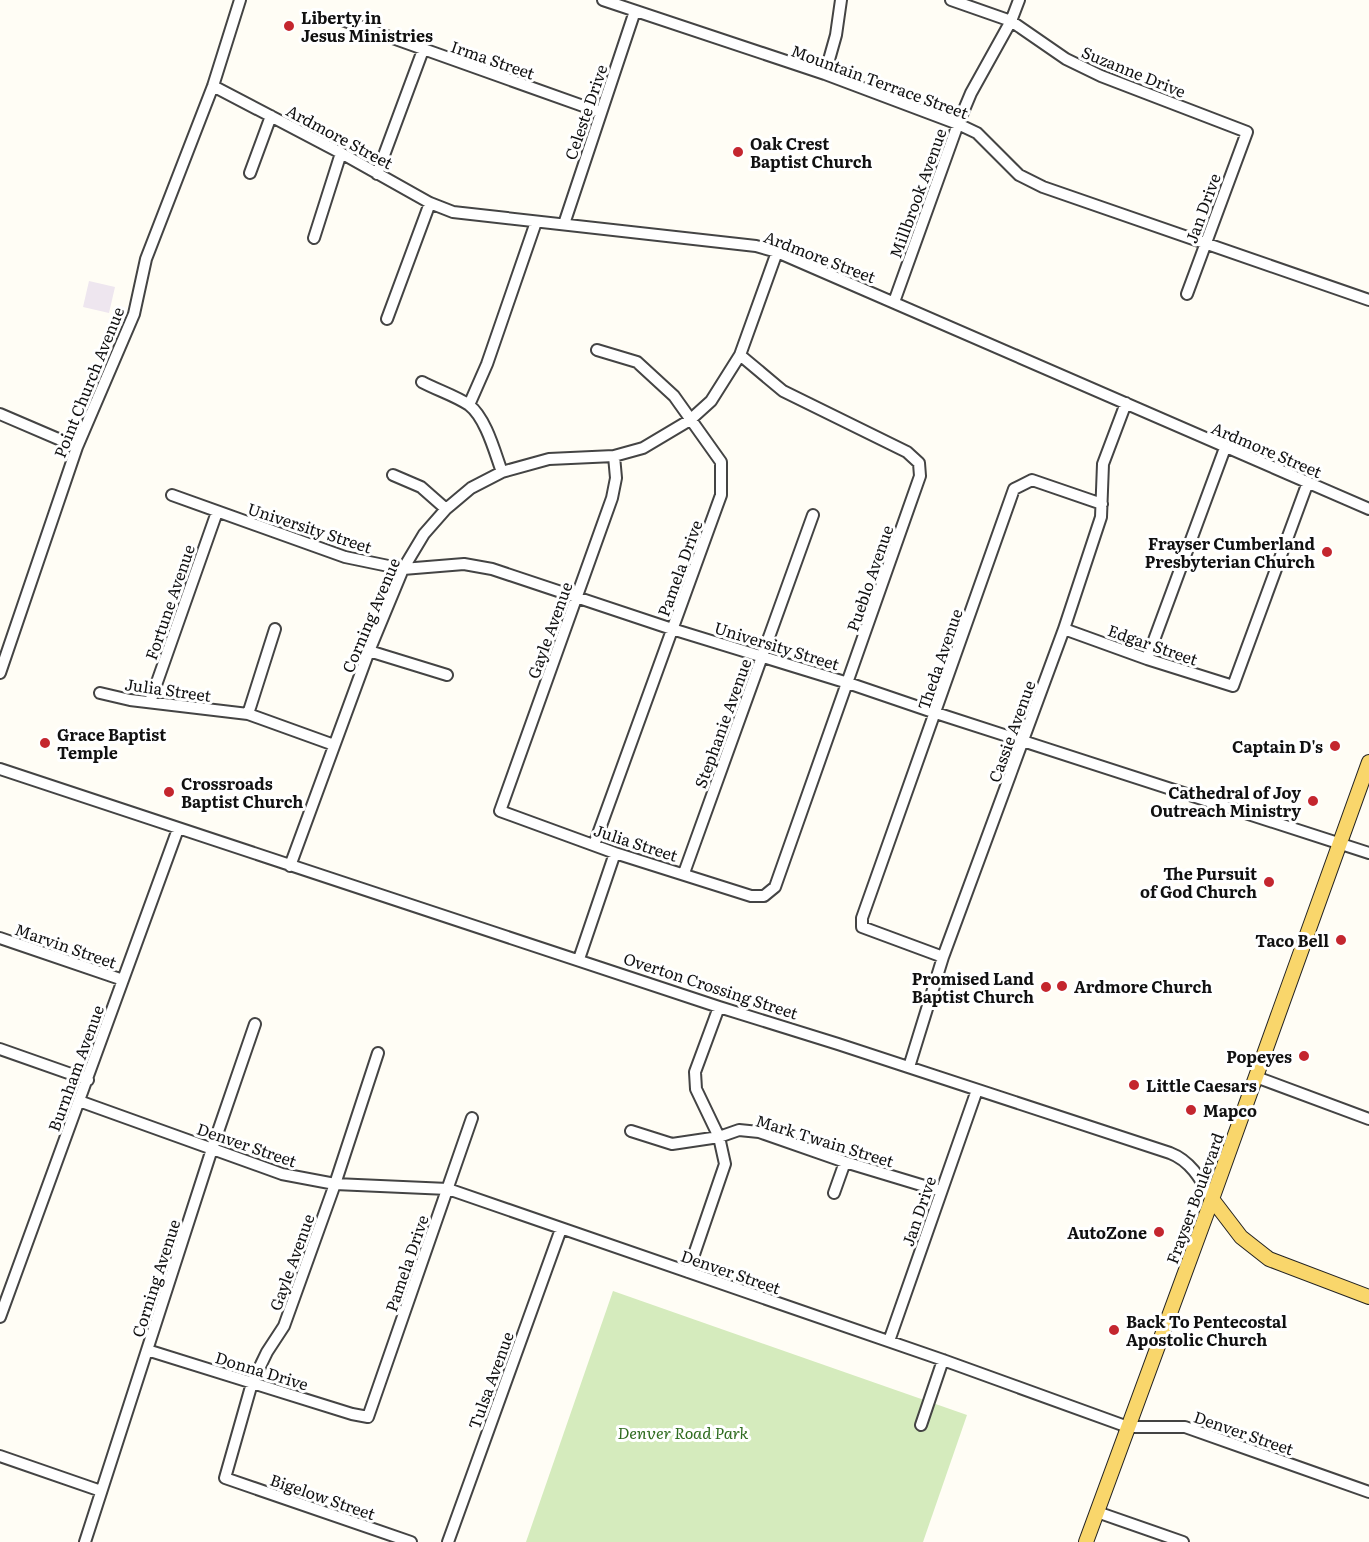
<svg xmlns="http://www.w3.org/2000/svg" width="1369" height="1542" font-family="Literata,serif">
<rect width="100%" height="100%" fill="#fffdf5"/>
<path fill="#eee6ef" d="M89,281l26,6 -6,26 -26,-6z"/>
<path fill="#d5ebbd" d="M613,1291l354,124 -44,127h-397z"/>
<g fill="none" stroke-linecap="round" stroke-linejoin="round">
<defs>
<path id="minor" d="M603,0l222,74 133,50 19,9 42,42 24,12 326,113
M951,0l60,21 55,38 35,17 146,56 -60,162
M342,20l258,92
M825,74l11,-39 5,-35
M213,86l128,67 89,50 23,9 303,34 21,6 592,257
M250,173l21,-57
M377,174l46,-124
M564,224l71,-213
M314,238l27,-85
M894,302l64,-178 13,-31 40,-72 8,-21
M387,319l43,-116
M422,382c15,8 34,14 47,23 17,13 26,48 33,67
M469,405l18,-41 49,-142
M0,414l77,33
M614,456l2,22 -4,20 -112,313 115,42 136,43h13l11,-9 145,-411 -1,-13 -12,-11 -124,-61 -43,-36
M393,475l28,12 25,22
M172,495l173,62 58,12 61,-5 28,5 180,60 176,54 88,30 433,140
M1064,629l83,30 86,27 75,-204
M369,651l78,24
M1147,659l78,-211
M0,673l77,-226 57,-133 12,-55 67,-173 27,-86
M100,693l30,7 118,14 86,31
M150,702l67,-190
M248,714l27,-85
M0,769l719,238 119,37 332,109c21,8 31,27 42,46
M594,845l127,-350v-33l-47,-66 -37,-34 -40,-12
M290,866l79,-215 34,-82 21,-35 22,-25 25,-21 31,-16 47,-13 65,-3 29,-8 47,-28 21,-19 29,-46 37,-103
M684,873l129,-358
M0,938l123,42
M943,957l-81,-30v-9l152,-429 18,-9 70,24
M579,959l36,-106
M0,1049l88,31
M378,1053l-43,131 -51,142 -17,26 -15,31 -27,95 186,64
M909,1067l34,-110 121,-328 37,-112 2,-53 23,-61
M1256,1077l113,42
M79,1101l203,73 53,10 113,5 495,171 185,67h57l184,65
M631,1131l41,13 47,-7 20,-7 20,2 86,30 96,29
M834,1193l11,-31
M688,1272l37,-108 -6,-27 -23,-48 -1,-17 24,-65
M0,1317l178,-488
M889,1341l88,-251
M147,1350l205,64 16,3 104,-299
M921,1425l22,-65
M0,1456l101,35
M1097,1512l86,30
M85,1542l127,-393 43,-125
M448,1542l113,-313"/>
<path id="major" d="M1212,1199l29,38 28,22 100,38
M1086,1542l126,-343 157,-437"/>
</defs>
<use href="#minor" stroke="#444" stroke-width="14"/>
<use href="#major" stroke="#222" stroke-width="16"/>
<use href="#minor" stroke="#fff" stroke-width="10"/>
<use href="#major" stroke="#f9d66b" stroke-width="14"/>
</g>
<g fill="#c4262e" stroke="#fff" stroke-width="2">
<circle cx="289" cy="26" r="6"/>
<circle cx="738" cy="152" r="6"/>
<circle cx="1327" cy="552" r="6"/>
<circle cx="45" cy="743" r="6"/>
<circle cx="1335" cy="746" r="6"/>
<circle cx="169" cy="792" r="6"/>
<circle cx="1313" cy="801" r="6"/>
<circle cx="1269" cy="882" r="6"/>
<circle cx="1341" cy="940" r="6"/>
<circle cx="1062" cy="986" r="6"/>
<circle cx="1046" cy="987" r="6"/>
<circle cx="1304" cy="1056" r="6"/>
<circle cx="1134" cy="1085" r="6"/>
<circle cx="1191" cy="1110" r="6"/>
<circle cx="1159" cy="1232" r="6"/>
<circle cx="1114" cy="1330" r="6"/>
</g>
<g text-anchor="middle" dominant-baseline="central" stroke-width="6" stroke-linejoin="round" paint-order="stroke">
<g font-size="16" font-weight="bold" fill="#111" stroke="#fff" text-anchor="start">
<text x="301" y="17">Liberty in<tspan x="301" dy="18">Jesus Ministries</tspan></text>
<text x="750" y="143">Oak Crest<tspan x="750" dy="18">Baptist Church</tspan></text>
<text x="1315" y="543" text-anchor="end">Frayser Cumberland<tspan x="1315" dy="18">Presbyterian Church</tspan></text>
<text x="57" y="734">Grace Baptist<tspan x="57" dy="18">Temple</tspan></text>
<text x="1323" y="746" text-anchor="end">Captain D's</text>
<text x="181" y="783">Crossroads<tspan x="181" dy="18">Baptist Church</tspan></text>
<text x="1301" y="792" text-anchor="end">Cathedral of Joy<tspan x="1301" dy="18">Outreach Ministry</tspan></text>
<text x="1257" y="873" text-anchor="end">The Pursuit<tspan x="1257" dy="18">of God Church</tspan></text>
<text x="1329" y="940" text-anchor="end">Taco Bell</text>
<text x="1034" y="978" text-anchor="end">Promised Land<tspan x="1034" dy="18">Baptist Church</tspan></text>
<text x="1074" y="986">Ardmore Church</text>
<text x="1292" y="1056" text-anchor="end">Popeyes</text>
<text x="1146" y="1085">Little Caesars</text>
<text x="1203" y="1110">Mapco</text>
<text x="1147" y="1232" text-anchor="end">AutoZone</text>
<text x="1126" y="1321">Back To Pentecostal<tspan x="1126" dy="18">Apostolic Church</tspan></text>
</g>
<g font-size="16" fill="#111" stroke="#fff">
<text transform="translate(493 59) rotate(19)">Irma Street</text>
<text transform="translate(1134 71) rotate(22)">Suzanne Drive</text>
<text transform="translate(880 81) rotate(20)">Mountain Terrace Street</text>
<text transform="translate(585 112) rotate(-71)">Celeste Drive</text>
<text transform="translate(340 136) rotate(28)">Ardmore Street</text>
<text transform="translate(917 193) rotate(-70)">Millbrook Avenue</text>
<text transform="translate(1202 208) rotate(-70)">Jan Drive</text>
<text transform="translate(820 256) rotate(21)">Ardmore Street</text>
<text transform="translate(88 382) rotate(-68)">Point Church Avenue</text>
<text transform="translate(1267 449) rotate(23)">Ardmore Street</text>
<text transform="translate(310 527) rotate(18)">University Street</text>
<text transform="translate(679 568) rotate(-70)">Pamela Drive</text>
<text transform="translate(869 578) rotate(-71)">Pueblo Avenue</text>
<text transform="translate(169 602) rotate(-71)">Fortune Avenue</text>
<text transform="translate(370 615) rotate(-67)">Corning Avenue</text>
<text transform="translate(549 630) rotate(-70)">Gayle Avenue</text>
<text transform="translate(1153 644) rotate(19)">Edgar Street</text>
<text transform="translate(777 645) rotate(17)">University Street</text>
<text transform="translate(939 659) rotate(-71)">Theda Avenue</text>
<text transform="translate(168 689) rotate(8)">Julia Street</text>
<text transform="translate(722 723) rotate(-70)">Stephanie Avenue</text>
<text transform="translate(1011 731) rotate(-70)">Cassie Avenue</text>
<text transform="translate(636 842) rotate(18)">Julia Street</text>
<text transform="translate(66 945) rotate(19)">Marvin Street</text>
<text transform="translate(711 985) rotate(18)">Overton Crossing Street</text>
<text transform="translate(75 1068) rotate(-70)">Burnham Avenue</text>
<text transform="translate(825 1140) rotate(17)">Mark Twain Street</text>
<text transform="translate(247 1144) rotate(19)">Denver Street</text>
<text transform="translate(1194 1198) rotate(-70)">Frayser Boulevard</text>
<text transform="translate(918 1211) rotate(-71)">Jan Drive</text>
<text transform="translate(291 1262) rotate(-70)">Gayle Avenue</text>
<text transform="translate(406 1263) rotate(-71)">Pamela Drive</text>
<text transform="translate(731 1271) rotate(19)">Denver Street</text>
<text transform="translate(155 1278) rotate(-72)">Corning Avenue</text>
<text transform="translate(262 1370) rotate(17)">Donna Drive</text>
<text transform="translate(490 1380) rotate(-70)">Tulsa Avenue</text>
<text transform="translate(1244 1432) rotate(19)">Denver Street</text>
<text transform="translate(323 1496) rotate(19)">Bigelow Street</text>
</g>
<g font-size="16" font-style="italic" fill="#2f6b1f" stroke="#fff">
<text x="683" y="1432">Denver Road Park</text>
</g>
</g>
</svg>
